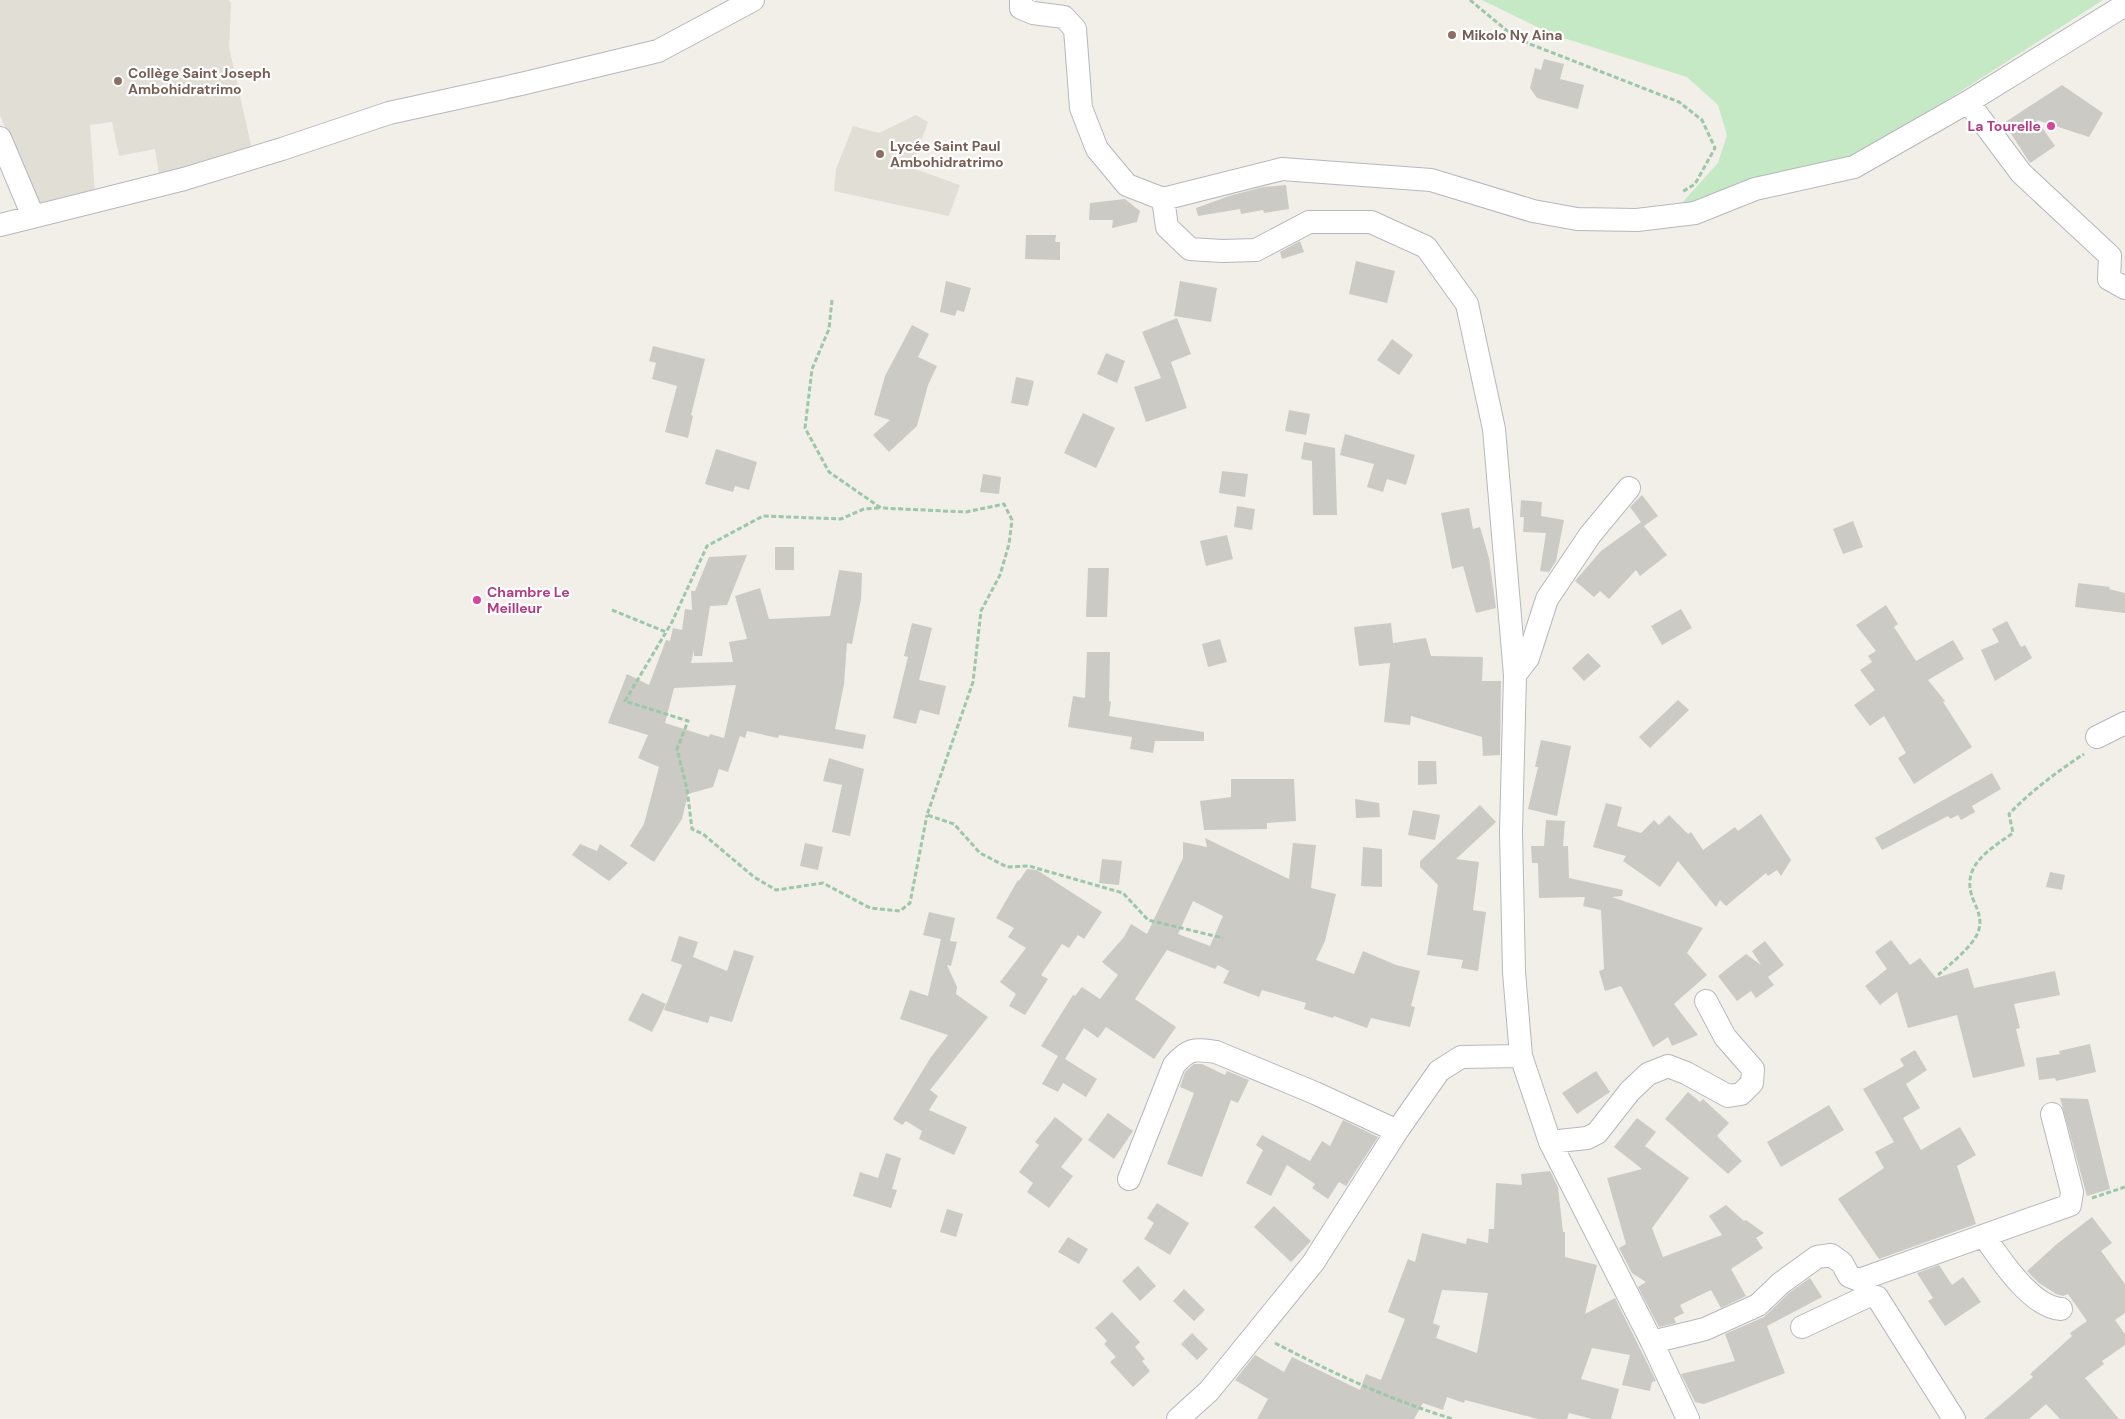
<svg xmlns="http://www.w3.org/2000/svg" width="2125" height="1419" font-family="'DM Sans',sans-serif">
<rect width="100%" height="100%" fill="#f1efe8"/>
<path fill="#e1ded6" d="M0,0h229l2,3 -2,44 24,107 -93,27 -5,-32 -36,7 -7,-34 -22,3 5,69 -57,13 -38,-92z
M916,115l12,7 -16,46 48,17 -11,31 -115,-25 2,-22 17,-43 26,7z"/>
<path fill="#c5e8c5" d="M1482,0h621l-245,157 -167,51 -11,-3 38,-42 9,-28 -9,-30 -31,-28 -133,-42z"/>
<path fill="#cccac5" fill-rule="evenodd" d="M1544,59l20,5 -4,15 24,6 -6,24 -41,-11 -7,-10 5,-20 6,2z
M2062,85l41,28 -14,24 -52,-17 18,26 -25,17 -26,-40z
M1286,185l3,24 -25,4 -1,-3 -22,4 -1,-5 -42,7 -2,-8 33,-12 34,-9z
M1125,199l15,12 -3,11 -25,6 1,-8h-24l1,-17z
M1026,235h30l-1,7h5v18l-35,-1z
M1300,241l4,11 -22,7 -2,-7z
M1356,261l39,10 -8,32 -38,-9z
M946,281l25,7 -7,24 -7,-2 -2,6 -15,-4z
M1180,281l37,7 -6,34 -37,-6z
M1177,318l14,36 -20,8 16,46 -41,14 -12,-35 27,-9 -19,-46z
M912,325l17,9 -11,23 19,9 -9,19 -11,41 -28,26 -16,-17 17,-15 -16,-5 11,-39z
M1392,339l21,16 -14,20 -22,-15z
M653,346l52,13 -14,56 2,1 -5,22 -23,-6 12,-46 -25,-7 4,-16 -7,-2z
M1106,353l19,8 -8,22 -20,-9z
M1016,377l18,4 -6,25 -17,-3z
M1289,410l21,4 -4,21 -21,-4z
M1083,413l32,15 -19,40 -32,-15z
M1345,434l70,21 -9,30 -19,-6 -4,13 -16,-5 7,-23 -34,-9z
M1304,442l31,6 2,67h-24l-1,-54 -11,-2z
M716,449l41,13 -8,28 -14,-4 -2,6 -28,-8z
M1222,471l26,3 -3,23 -26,-4z
M983,474l18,3 -2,17 -19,-2z
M1642,495l16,21 -14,10 23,29 -27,21 -4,-6 -27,29 -9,-8 -6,6 -19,-16 26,-30 40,-29 -11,-15z
M1521,500l21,2 -1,14 23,4 -8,41 -7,11 -9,-1 6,-38 -23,-1 1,-15h-4z
M1237,506l18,3 -3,21 -18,-3z
M1469,508l4,21 7,-2 9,31 7,50 -20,5 -13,-47 -11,3 -11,-56z
M1853,521l10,26 -20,7 -10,-25z
M1227,535l6,24 -27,7 -6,-25z
M775,547h19v23h-19z
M747,555l-20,50 -17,1 -8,50h-8v-6l-3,13 42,-1 -4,-20 18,-3 -12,-43 25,-8 9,31 61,-3 9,-46 23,3 -1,26 -9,45 -5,-1 -3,41 -9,45 31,6 -3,14 -84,-14 -1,3 -31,-7 -2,7 -5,-2 -12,36 -9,-3 -6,18 -25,7 -6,25 -28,43 -24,-16 14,-22 15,-57 -21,-9 10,-23 -40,-12 19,-49 22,11 17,-45 4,1 3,-13 9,2 3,-21 7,1 -1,-19h4l14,-34zM736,685l-12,53 -14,-4 -1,3 -44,-14 9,-35z
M1088,568h21l-2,49h-21z
M2078,583l32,4 -1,2 16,4v20l-50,-6z
M1886,605l12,19 -4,3 22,34 37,-21 11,19 -36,21 17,21 -2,1 29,45 -58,37 -16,-26 8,-5 -22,-37 -14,10 -16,-21 21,-15 -15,-20 12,-8 -4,-6 8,-5 -20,-26z
M1681,609l11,19 -30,17 -11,-19z
M2007,621l14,26 4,-2 7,13 -37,23 -14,-31 18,-8 -7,-13z
M912,623l20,5 -13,52 27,6 -7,29 -19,-5 -4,14 -23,-6 15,-61 -4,-1z
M1391,623l2,20 33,-5 5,18 52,1 -1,24h19l-1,74 -17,1 -1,-19 -71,-21 -1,9 -26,-3 6,-59 -31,3 -5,-39z
M1220,639l7,23 -19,5 -6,-23z
M1087,652h23l-1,49 2,1 -2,14 95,16v9h-49l-2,12 -23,-4 2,-12 -64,-10 5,-31 12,2z
M1588,653l13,13 -17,15 -12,-13z
M1678,700l11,10 -39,38 -11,-11z
M1541,740l30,6 -14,70 -29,-7 10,-42h-3z
M829,758l35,11 -14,67 -18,-4 10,-47 -19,-4z
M1418,761h18l1,23 -19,1z
M1992,773l9,16 -29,17 3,6 -14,8 -3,-5 -8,4 -2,-3 -66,34 -7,-12z
M1231,779h63l2,42 -29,2v6l-63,1 -4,-29 31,-4z
M1355,799l24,4 1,14 -24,1z
M1606,803l16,4 -5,19 24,7 13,-13 5,5 10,-10 19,19 3,-2 12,18 32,-23 3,4 23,-17 30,46 -10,16 -4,-6 -9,6 -2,-3 -40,33 -6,-6 -4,7 -38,-46 -18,26 -37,-26 3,-5 -33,-9z
M1480,805l16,17 -40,37 23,3 -6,48 13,2 -8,59 -17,-3 2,-8 -36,-5 11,-70 -18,-18v-6z
M1413,810l27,5 -5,25 -27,-5z
M1546,820l19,1 -2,25h5l1,32 54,12 -1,6 -10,1 91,31 -16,25 20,22 -33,29 24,31 -26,11 -4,-9 -15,10 -32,-61 -16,5 -6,-20 5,-2 -3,-59 -18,-4 2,-9 -46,1 -1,-35h-6l-1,-17h13z
M1205,838l84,41 4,-36 23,2 -5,43 25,6 -11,47 -9,19 38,14 9,-23 33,14 24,6 -9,35 4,1 -5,20 -39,-9 -4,10 -33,-12 -1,2 -29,-9 2,-6 -44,-13 -3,7 -36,-14 6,-12 -11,-6 -3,4 -48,-19 -32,49 41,28 -22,32 -48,-32 -8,11 -14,-10 -19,31 32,20 -11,18 -23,-14 -5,9 -16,-8 16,-28 -17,-10 32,-51 2,1 7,-9 18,12 18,-24 -16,-13 22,-25 7,-13 16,10 36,-76v-16l24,5zM1193,901l30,15 -13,30 -32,-12z
M805,843l18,4 -5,23 -18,-4z
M580,844l17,7 3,-7 28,19 -19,18 -37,-26z
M1363,847l19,2v38l-21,-1z
M1102,859l20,2 -3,24 -20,-2z
M1027,869l10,1 65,42 -18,27 -6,-4 -9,13 -7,-4 -21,31 7,4 -23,36 -16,-9 7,-12 -16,-12 26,-34 -18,-11 6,-9 -18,-10 22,-38 1,1z
M2050,872l15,3 -3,15 -16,-3z
M929,912l26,6 -5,23 7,1 -6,24 -4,-1 10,22 -1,7 32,23 -58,73 8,6 -9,14 38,17 -13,28 -35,-16 3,-8 -16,-10 -4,4 -9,-6 38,-62 17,-22 -48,-16 10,-29 18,6 13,-57 -18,-4z
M679,936l19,6 -5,15 34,14 7,-21 20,6 -22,66 -22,-6 -2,7 -44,-13 18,-45 -11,-4z
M1891,940l19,25 10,-7 16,20 32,-10 6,20 81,-17 5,24 -46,9 6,24 -4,1 9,37 -52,12 -16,-63 -49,13 -11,-36 -17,13 -15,-19 22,-17 -12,-17z
M1765,941l19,24 -16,12 6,8 -18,13 -5,-7 -14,10 -19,-25 28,-22 15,11 -9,-14z
M642,993l24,11 -14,28 -24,-12z
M2090,1044l6,28 -40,9 -1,-3 -16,2 -3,-22 24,-4 -1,-3z
M1915,1050l12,20 -21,14 14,24 -17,10 18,32 39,-23 16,28 -19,11 19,58 -97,35 -41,-60 46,-31 -9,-16 19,-10 -31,-53 41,-23 -4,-7z
M1194,1064h8l23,11 2,-4 22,9 -11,23 -7,-3 -29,77 -35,-13 27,-71 -14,-6 5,-15z
M1596,1071l14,21 -33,22 -15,-21z
M1688,1092l12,10 3,-3 26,24 -12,13 25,25 -14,13 -63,-55z
M2060,1098l28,1 22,90 -23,7z
M1829,1105l15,25 -63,37 -14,-25z
M1108,1113l25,18 -19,28 -26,-19z
M1055,1117l28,22 -22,28 12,9 -24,32 -22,-16 6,-9 -14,-11 20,-27 -4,-3z
M1637,1118l19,14 -11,14 44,32 -37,50 11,29 59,-22 -13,-19 17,-11 18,16 2,-1 18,13 -8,5 7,10 -32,21 15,27 -25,12 -10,-18 -31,15 4,8 -10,5 2,5 -17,4 -21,-40 8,-5 -14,-9 -13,-25 7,-4 -19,-66 35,-9 -28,-22z
M1343,1120l35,17 -32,49 -7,-4 -11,17 -16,-11 3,-4 -28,-19 -16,31 -25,-13 17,-33 -7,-5 6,-10 48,26 12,-20 8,5z
M886,1153l15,5 -9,31 5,1 -6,18 -38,-12 7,-24 18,6z
M1550,1171l8,16 5,45h2v25l32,8 -12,49 30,-16 41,83 -4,1 -2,9 -28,-6 8,-30 -38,-7 -11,31 38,10 -8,30h-19l-23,-6 -2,6h-29l-73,-19 -1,3 -17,-6 -4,13 -20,-7 -9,16h-157l11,-20 -33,-19 20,-25 29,17 8,-15 68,33 6,-16 15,6 24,-61 -17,-7 20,-53 7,3 7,-29 44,11 1,-6 21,5 1,-14h5l2,-46 26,2 -1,-11zM1442,1290l46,3 -11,60 -41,-15 4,-12 -7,-3z
M1157,1203l32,20 -19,32 -26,-16 10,-16 -7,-5z
M1274,1206l37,35 -20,21 -37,-35z
M947,1209l16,5 -7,23 -16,-5z
M2092,1217l20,26 -11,8 24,33v29l-10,7 10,14v11l-23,16 2,3 -19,14 34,41h-59l-14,-15 -17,15h-45l49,-42 -3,-3 42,-38 -2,-3 17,-12 -19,-27 -5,2 -7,-2 -17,-11 -12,-12 31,-28z
M1068,1237l20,12 -9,15 -21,-12z
M1939,1265l13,20 11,-8 18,25 -36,24 -17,-25 5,-3 -16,-25z
M1138,1266l18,20 -16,15 -18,-20z
M1810,1278l12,19 -55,29 18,47 -81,31 -9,-2 -14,-28 54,-13 -10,-27 39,-17 25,-24z
M1184,1289l21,21 -11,11 -21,-20z
M1112,1312l28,30 -5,5 10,12 -3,2 8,10 -17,16 -23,-25 6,-5 -12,-13 3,-3 -12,-13z
M1192,1333l16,16 -11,11 -16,-16z"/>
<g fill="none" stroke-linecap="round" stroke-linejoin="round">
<defs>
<path id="minor" d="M1021,0v8l12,5 31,4 11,12 6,79 16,41 30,36 36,14 119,-30 149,11 102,31 44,8 60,1 58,-7 60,-24 99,-22 114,-65 157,-97
M1968,102l53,71 89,83 -1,23 16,9
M0,138l33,78
M1163,199l4,28 23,22 32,2 34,-1 53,-28h62l55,25 41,57 27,125 21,246 -4,157 3,140 7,84 29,86 102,200 36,77
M0,225l184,-46 98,-30 107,-36 132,-29 137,-33 95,-51
M1515,675l13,-17 19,-59 43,-64 39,-47
M2097,737l28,-14
M1550,1142l37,-4 10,-5 33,-42 18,-17 20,-8 18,7 42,23 13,-2 11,-11 1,-14 -28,-32 -19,-36
M1129,1179l45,-114c15,-17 20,-16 42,-13l99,41 82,38
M1984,1236c16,23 47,71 77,73
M1802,1327l68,-32 7,2 77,122
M1652,1342l53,-13 53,-24 23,-22 36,-26 14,-2 11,8 7,13 10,4 211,-75 2,-13 -20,-78
M1178,1419l31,-28 104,-128 84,-132 42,-60 22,-14 60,-1"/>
</defs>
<use href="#minor" stroke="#b5b8bc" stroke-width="24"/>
<path stroke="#9cc7a9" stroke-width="3" stroke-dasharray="5 2.5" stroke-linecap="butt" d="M1470,0l47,39 162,63 23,18 13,28 -20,36 -13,8
M832,300l-3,29 -17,40 -7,59 24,44 52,36 85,4 38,-8 8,16 -3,24 -9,31 -19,36 -8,71 -46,133 27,9 26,29 27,14 22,-1 94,27 25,27 75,18
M879,508l-15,1 -23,10 -78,-3 -56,30 -35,76 -47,79 63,20 -11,28 10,40 5,40 11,5 51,43 22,13 47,-7 47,25 30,3 10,-8 17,-88
M612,610l54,22
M1938,975c11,-10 38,-31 41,-46 3,-11 -2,-20 -6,-30 -13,-33 16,-49 40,-66l-4,-19c22,-23 49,-43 75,-60
M2092,1198l33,-11
M1275,1343c58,30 115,57 178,76"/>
<use href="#minor" stroke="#fff" stroke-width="22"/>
</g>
<g fill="#8d6e63" stroke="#fff" stroke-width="2">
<circle cx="1452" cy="35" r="5"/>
<circle cx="118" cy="81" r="5"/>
<circle cx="880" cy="154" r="5"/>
</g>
<g fill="#d1479c" stroke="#fff" stroke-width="2">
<circle cx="2051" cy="126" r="5"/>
<circle cx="477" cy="600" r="5"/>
</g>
<g text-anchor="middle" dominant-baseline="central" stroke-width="4.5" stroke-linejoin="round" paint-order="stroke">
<g font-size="14" font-weight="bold" fill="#785e54" stroke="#fff" text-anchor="start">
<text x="1462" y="35">Mikolo Ny Aina</text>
<text x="128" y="73">Collège Saint Joseph<tspan x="128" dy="16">Ambohidratrimo</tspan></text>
<text x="890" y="146">Lycée Saint Paul<tspan x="890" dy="16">Ambohidratrimo</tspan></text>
</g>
<g font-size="14" font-weight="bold" fill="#b23c85" stroke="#fff" text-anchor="end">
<text x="2041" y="126">La Tourelle</text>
<text x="487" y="592" text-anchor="start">Chambre Le<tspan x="487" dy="16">Meilleur</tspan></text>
</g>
</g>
</svg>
